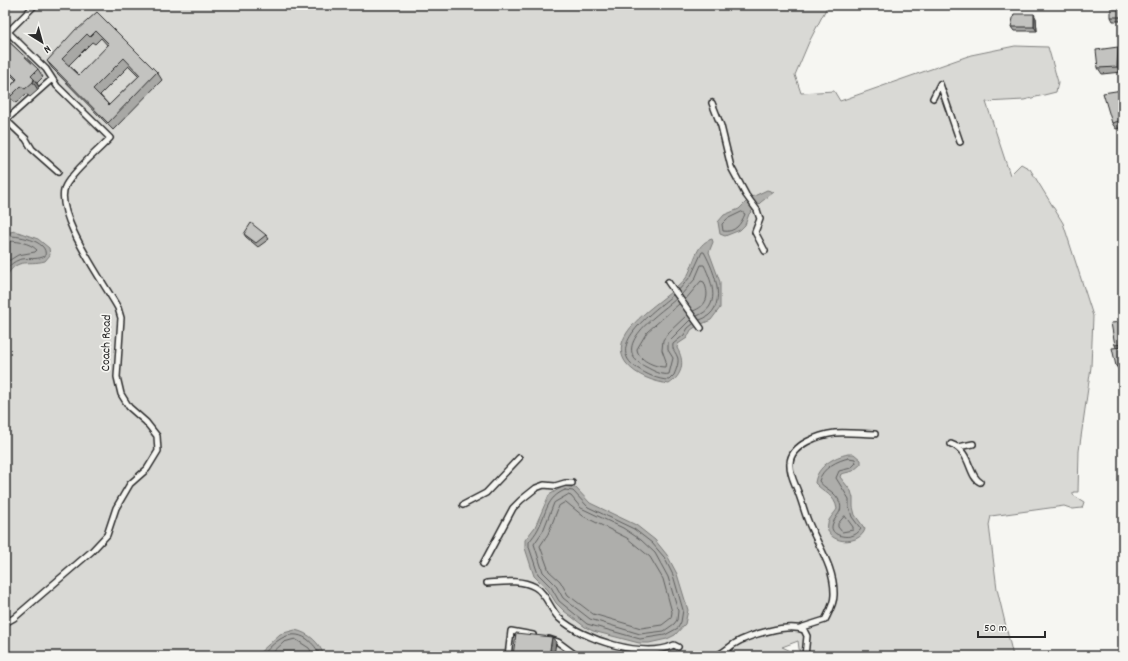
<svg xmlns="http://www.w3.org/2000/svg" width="1128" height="661" font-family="Dekko,sans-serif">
<rect width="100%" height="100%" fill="#f6f6f2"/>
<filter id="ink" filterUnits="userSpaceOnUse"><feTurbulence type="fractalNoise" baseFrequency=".025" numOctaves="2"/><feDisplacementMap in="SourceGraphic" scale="8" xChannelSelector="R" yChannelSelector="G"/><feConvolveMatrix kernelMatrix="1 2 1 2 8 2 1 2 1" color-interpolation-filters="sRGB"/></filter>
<g filter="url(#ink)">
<path fill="#d9d9d5" stroke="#828280" d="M5,5h823l-19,37 -14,33 6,18 33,-2 6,10 131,-46 44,-9 33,1 10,35 -2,10 -32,8 -38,2 24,73 11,-11 9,5 33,54 30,93 -2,51 -12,84 -1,41h-5v3l11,7 -2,6 -9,1 -9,-3 -73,10 -2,9 8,64 16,67h-213l-2,-15 -16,6 9,4 2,5h-788z"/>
<path fill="#aeaeab" stroke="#7a7a78" d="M767,190l7,2 -13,10 -12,12 -4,11 -5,5 -15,6 -5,-2 -2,-12 6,-7 15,-6 11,-11z
M15,231l23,8 11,9 1,7 -5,6c-19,5 -28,-5 -40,18v-46z
M712,239l1,3 -4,10 11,30v26l-9,12 -14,6 -6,4 -4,8 -9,6 -1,4c8,13 6,27 -8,36 -14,-2 -33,-8 -43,-21 -23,-32 45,-65 60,-85 9,-13 8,-34 26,-39z
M848,454h6l7,6v4l-8,7 -12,3 -1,3 11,14 2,7v9l2,8 10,14c-5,18 -42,15 -37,-6 1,-5 7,-10 9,-14 -2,-14 -14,-17 -22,-26 2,-17 19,-26 33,-29z
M564,486l12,2 14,15 46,22 19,15 12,15 10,19 11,36 -3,14 -10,11 -8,4 -18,4h-10l-46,-12 -8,-4 -21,-16 -8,-8 -8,-13 -14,-14 -9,-28v-8l10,-13 14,-32z
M295,630c14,3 25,13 29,26h-68l24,-22z"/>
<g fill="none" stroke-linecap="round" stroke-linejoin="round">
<path stroke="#5f5f5e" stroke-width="1" d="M742,212l3,2c-4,10 -10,19 -22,17l-1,-7 5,-5z
M5,236c11,-1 44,4 40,20 -14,7 -25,-5 -40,15
M5,241c11,0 24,1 32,9l-2,2 -17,3 -13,8
M678,291l13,-15 11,-24h2c11,20 26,58 -4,68
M673,295c-16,14 -71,51 -36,73 9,6 21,12 32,12l5,-5c2,-5 6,-14 3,-19 -2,-5 -5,-6 -4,-12l11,-9 4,-7 5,-4
M681,295l14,-16 6,-14h3c9,19 17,42 -7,51
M676,299c-16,14 -70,49 -30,68 6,3 16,9 23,7l4,-16 -5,-8v-8l23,-23
M685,300l16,-19 3,1c6,14 3,24 -11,29
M679,304l-32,28 -10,17c1,11 18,18 28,18l1,-6 -4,-11 1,-10 5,-7 19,-18
M849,458l6,1 1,4 -5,5 -12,3 -3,7 13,21v8l3,10 9,12c-3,4 -6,6 -10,7 -8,2 -23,-2 -18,-13 3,-8 10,-11 7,-20 -4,-12 -16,-14 -21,-22 3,-13 19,-21 30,-23z
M565,490l8,1 15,16 46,22 18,14 12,14 9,18 10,35 -2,12 -3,6 -13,7 -25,4 -53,-15 -28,-23 -8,-14 -13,-13 -9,-27v-5c3,-4 7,-9 9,-13 9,-17 8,-31 27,-39z
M568,495l3,1 10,12 42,20 18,12 14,13 13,24 10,34 -1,9 -3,4 -10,7 -24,3 -50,-15 -27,-21 -8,-14 -12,-12 -9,-28 9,-13 11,-28z
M566,502l17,14 44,22 23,19 13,22 9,33 -1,6 -9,7 -21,3 -48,-14 -25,-19 -8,-14 -11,-10 -9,-25 8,-12 11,-28z
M845,516l8,11v3l-11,2 -4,-5v-3z
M262,656c11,-13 27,-29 45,-17 6,5 10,9 13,17
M269,656l15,-14 11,-3 14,9 5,8"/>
<defs>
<path id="lane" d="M5,29l41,40 11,17 53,52c-13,14 -35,31 -44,47 -15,26 39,99 52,123l3,10 -4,59 4,17 8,13 17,15 11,14 1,15 -11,18 -17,15 -14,24 -9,27 -15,16 -78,67 -9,5
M8,32l27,-27
M52,79l-46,41 20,19 6,10 26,23
M933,98l7,-14 20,58
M712,103l9,23 10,41 15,28 11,15 3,9 -5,13 10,19
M668,282l33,46
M951,444c20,7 17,32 29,38
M958,447l15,-3
M463,505l23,-12 33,-35
M483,564l30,-56 8,-8 15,-12 8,-3 11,1 10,-3h7
M487,583c15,-1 34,-4 48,4 11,6 15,22 24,31 24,22 85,41 115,27l4,2
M800,628l25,-8c4,-8 9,-16 9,-25 1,-27 -17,-51 -26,-74 -4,-10 -6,-19 -10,-29 -3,-9 -9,-18 -8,-29 1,-19 30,-28 45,-30 13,-1 27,1 40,1
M549,639l9,3 19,14
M508,656l3,-25 22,4
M716,656c7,-3 12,-8 18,-12 15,-9 54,-21 70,-14l3,6 -2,20"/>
</defs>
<use href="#lane" stroke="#2b2b2b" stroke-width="8"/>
<use href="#lane" stroke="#f6f6f2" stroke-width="5"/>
</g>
<path fill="#a8a8a5" stroke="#2b2b2b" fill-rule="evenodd" d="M1123,5v16h-10l-2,-4z
M97,12l60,60 5,8 -49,50 -61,-62 -5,-7zM101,38l7,8 -29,29 -10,-10 23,-23 3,2zM129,66l10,10 -30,29 -9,-10z
M1036,18l1,13h-23l-3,-4z
M5,38l33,31 5,8 -6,6 2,4 -1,3 -8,7 -4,-3 -10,9 -5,-4 -5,-7 10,-12 -5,-5 -6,5z
M1118,47l5,6 -2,19 -19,2 -4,-6z
M1122,90l1,2v35l-7,2 -4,-6z
M244,234l22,1 3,4 -11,8 -12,-10z
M1123,322v48h-4l-3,-4v-19l-1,-2z"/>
<path fill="#888886" stroke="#2b2b2b" d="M1034,14l2,4 1,13 -3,-4z
M1118,47l5,6 -2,19 -4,-5z
M34,79l5,8 -1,3 -5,-8z
M552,637l4,5 -2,14h-5z"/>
<path fill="#c3c3c0" stroke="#2b2b2b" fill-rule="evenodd" d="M1111,5h12v12h-12z
M97,12l60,60 -49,51 -61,-62 29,-32h2zM96,31l13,13 -30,31 -17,-16 25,-25 3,3zM124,58l16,17 -31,30 -16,-16z
M1014,14h20v13h-23z
M5,38l33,31 -7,7 3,3 -1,3 -8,7 -4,-3 -10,10 -5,-4 11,-13 -11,-11 -1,1z
M1118,47l-1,20 -19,1 -2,-18z
M1122,90l1,7v23l-11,3 -9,-30z
M251,223l15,12 -10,8 -12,-9z
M1123,322v22l-8,1 -4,-22z
M1123,347v19h-7l-4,-18z
M516,633l36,4 -3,19h-36z"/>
</g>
<g text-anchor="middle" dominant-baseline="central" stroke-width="3.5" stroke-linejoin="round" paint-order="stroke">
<g font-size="13" fill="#2b2b2b" stroke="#f6f6f2">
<text transform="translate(107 343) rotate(-89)">Coach Road</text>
</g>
</g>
<rect width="1128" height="661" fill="none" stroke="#f6f6f2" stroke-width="20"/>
<rect x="10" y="10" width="1108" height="641" fill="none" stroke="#2b2b2b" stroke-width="1.5" filter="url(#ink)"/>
<g transform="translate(42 42) rotate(143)" stroke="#f6f6f2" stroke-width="3" paint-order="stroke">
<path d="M0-3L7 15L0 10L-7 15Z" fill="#2b2b2b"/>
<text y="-6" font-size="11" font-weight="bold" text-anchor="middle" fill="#2b2b2b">N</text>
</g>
<path d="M978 631v6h67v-6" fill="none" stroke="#2b2b2b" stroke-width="2"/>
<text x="984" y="631" font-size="12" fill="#2b2b2b" stroke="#f6f6f2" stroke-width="3" paint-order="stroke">50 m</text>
</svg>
